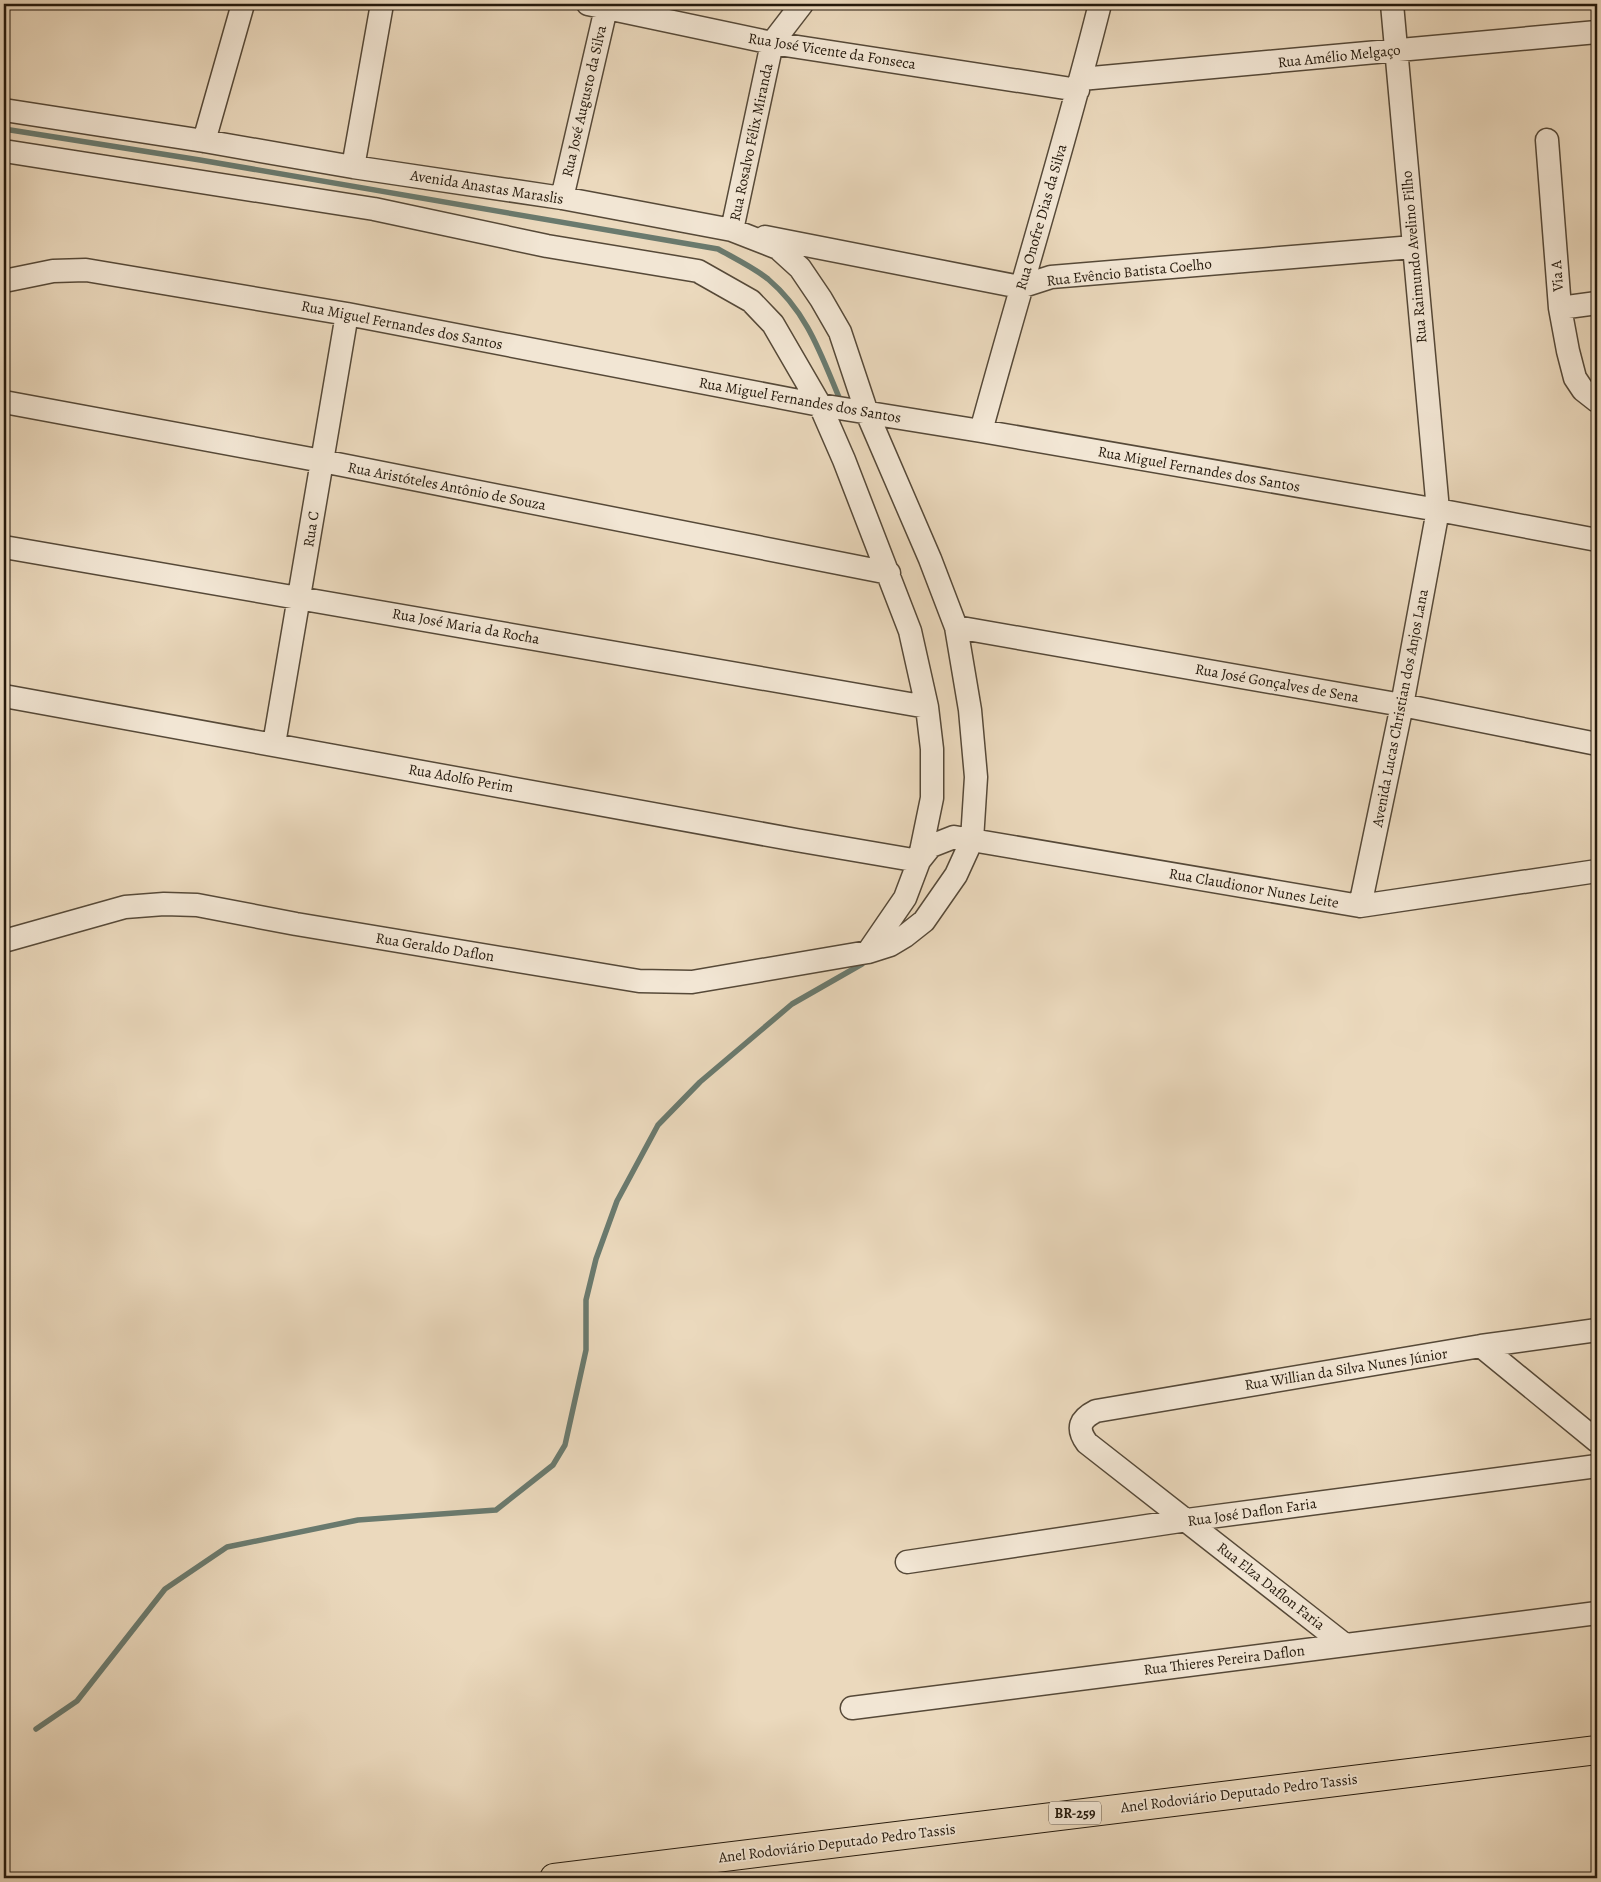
<svg xmlns="http://www.w3.org/2000/svg" width="1601" height="1882" font-family="Alegreya,serif">
<rect width="100%" height="100%" fill="#ebd9bd"/>
<filter id="stains"><feTurbulence type="fractalNoise" baseFrequency=".004" numOctaves="4"/><feColorMatrix values="0 0 0 0 .2 0 0 0 0 .09 0 0 0 0 .02 0 0 0 .5 -.17"/></filter>
<radialGradient id="worn" r=".72"><stop offset=".6" stop-color="#630" stop-opacity="0"/><stop offset="1" stop-color="#630" stop-opacity=".3"/></radialGradient>
<g fill="none" stroke-linecap="round" stroke-linejoin="round">
<path stroke="#6a7a6e" stroke-width="5.5" d="M4,129l196,31 518,89c16,9 35,18 50,30 40,34 53,76 73,123
M36,1729l41,-28 88,-112 62,-42 131,-27 138,-10 57,-45 12,-20 21,-95v-50l10,-41 21,-58 41,-76 42,-43 92,-78 70,-40"/>
<defs>
<path id="street" d="M588,4l184,39 306,47
M1081,79l516,-47
M4,110l200,31 149,26 209,31 170,32 46,18 22,20 21,31 19,33 27,81 63,146 26,68 14,83 6,67 -4,63 -16,35 -32,46 -19,15 -15,9 -22,7 -176,30 -53,-1 -343,-57 -99,-19 -33,-1 -39,3 -121,34
M1547,140l13,168 8,43 7,27 8,12 14,11
M204,141l39,-137
M4,151l370,58 173,37 151,25 53,30 22,23 47,81 24,55 66,171 17,76 5,42v49l-13,63 -14,37 -37,54
M353,167l29,-163
M562,198l45,-194
M732,230l40,-187 30,-39
M765,237l255,50 31,-10 362,-30
M4,281l49,-10 33,-1 261,44 473,91 161,26 457,79 159,30
M1560,308l37,-5
M4,402l318,59 567,112
M981,431c39,-143 83,-284 119,-427
M4,547l923,160
M956,627l446,78 195,39
M4,696l792,144 123,21
M274,744l73,-430
M919,861l12,-15 23,-9 406,69 237,-35
M1360,906l42,-201 36,-195 -46,-506
M1481,1346l116,95
M907,1562l280,-42 410,-54
M1345,1645l-258,-202c-11,-15 -7,-24 9,-32l385,-65 116,-16
M852,1708l745,-95"/>
<path id="highway" d="M554,1878l1043,-128"/>
</defs>
<use href="#street" stroke="#564938" stroke-width="25"/>
<use href="#highway" stroke="#24190c" stroke-width="30"/>
<use href="#street" stroke="#f2e6d4" stroke-width="22"/>
<use href="#highway" stroke="#ebd9bd" stroke-width="28"/>
</g>
<g text-anchor="middle" dominant-baseline="central" stroke-width="4" stroke-linejoin="round" paint-order="stroke">
<rect fill="#f2e6d4" stroke="#625648" stroke-width="1" x="1049" y="1801.5" width="52" height="23" rx="4"/>
<g font-size="14" font-weight="bold" fill="#24190c">
<text x="1075" y="1813">BR-259</text>
</g>
<g font-size="15" fill="#24190c" stroke="#f2e6d4">
<text transform="translate(832 51) rotate(9)">Rua José Vicente da Fonseca</text>
<text transform="translate(1339 56) rotate(-6)">Rua Amélio Melgaço</text>
<text transform="translate(584 101) rotate(-77)">Rua José Augusto da Silva</text>
<text transform="translate(751 142) rotate(-78)">Rua Rosalvo Félix Miranda</text>
<text transform="translate(487 187) rotate(9)">Avenida Anastas Maraslis</text>
<text transform="translate(1041 217) rotate(-74)">Rua Onofre Dias da Silva</text>
<text transform="translate(1414 257) rotate(-95)">Rua Raimundo Avelino Filho</text>
<text transform="translate(1129 272) rotate(-6)">Rua Evêncio Batista Coelho</text>
<text transform="translate(1557 276) rotate(-94)">Via A</text>
<text transform="translate(402 325) rotate(11)">Rua Miguel Fernandes dos Santos</text>
<text transform="translate(800 400) rotate(10)">Rua Miguel Fernandes dos Santos</text>
<text transform="translate(1199 469) rotate(10)">Rua Miguel Fernandes dos Santos</text>
<text transform="translate(447 486) rotate(11)">Rua Aristóteles Antônio de Souza</text>
<text transform="translate(311 529) rotate(-81)">Rua C</text>
<text transform="translate(466 626) rotate(10)">Rua José Maria da Rocha</text>
<text transform="translate(1277 683) rotate(10)">Rua José Gonçalves de Sena</text>
<text transform="translate(1400 708) rotate(-79)">Avenida Lucas Christian dos Anjos Lana</text>
<text transform="translate(461 778) rotate(10)">Rua Adolfo Perim</text>
<text transform="translate(1254 888) rotate(10)">Rua Claudionor Nunes Leite</text>
<text transform="translate(435 947) rotate(9)">Rua Geraldo Daflon</text>
<text transform="translate(1346 1369) rotate(-9)">Rua Willian da Silva Nunes Júnior</text>
<text transform="translate(1252 1512) rotate(-8)">Rua José Daflon Faria</text>
<text transform="translate(1271 1586) rotate(38)">Rua Elza Daflon Faria</text>
<text transform="translate(1224 1660) rotate(-7)">Rua Thieres Pereira Daflon</text>
<text transform="translate(1239 1793) rotate(-7)">Anel Rodoviário Deputado Pedro Tassis</text>
<text transform="translate(837 1843) rotate(-7)">Anel Rodoviário Deputado Pedro Tassis</text>
</g>
</g>
<rect width="1601" height="1882" fill="none" stroke="#ebd9bd" stroke-width="20"/>
<rect x="5" y="5" width="1591" height="1872" fill="none" stroke="#24190c" stroke-width="2.5"/>
<rect x="10" y="10" width="1581" height="1862" fill="none" stroke="#24190c"/>
<rect width="100%" height="100%" filter="url(#stains)"/>
<rect width="100%" height="100%" fill="url(#worn)"/>
</svg>
